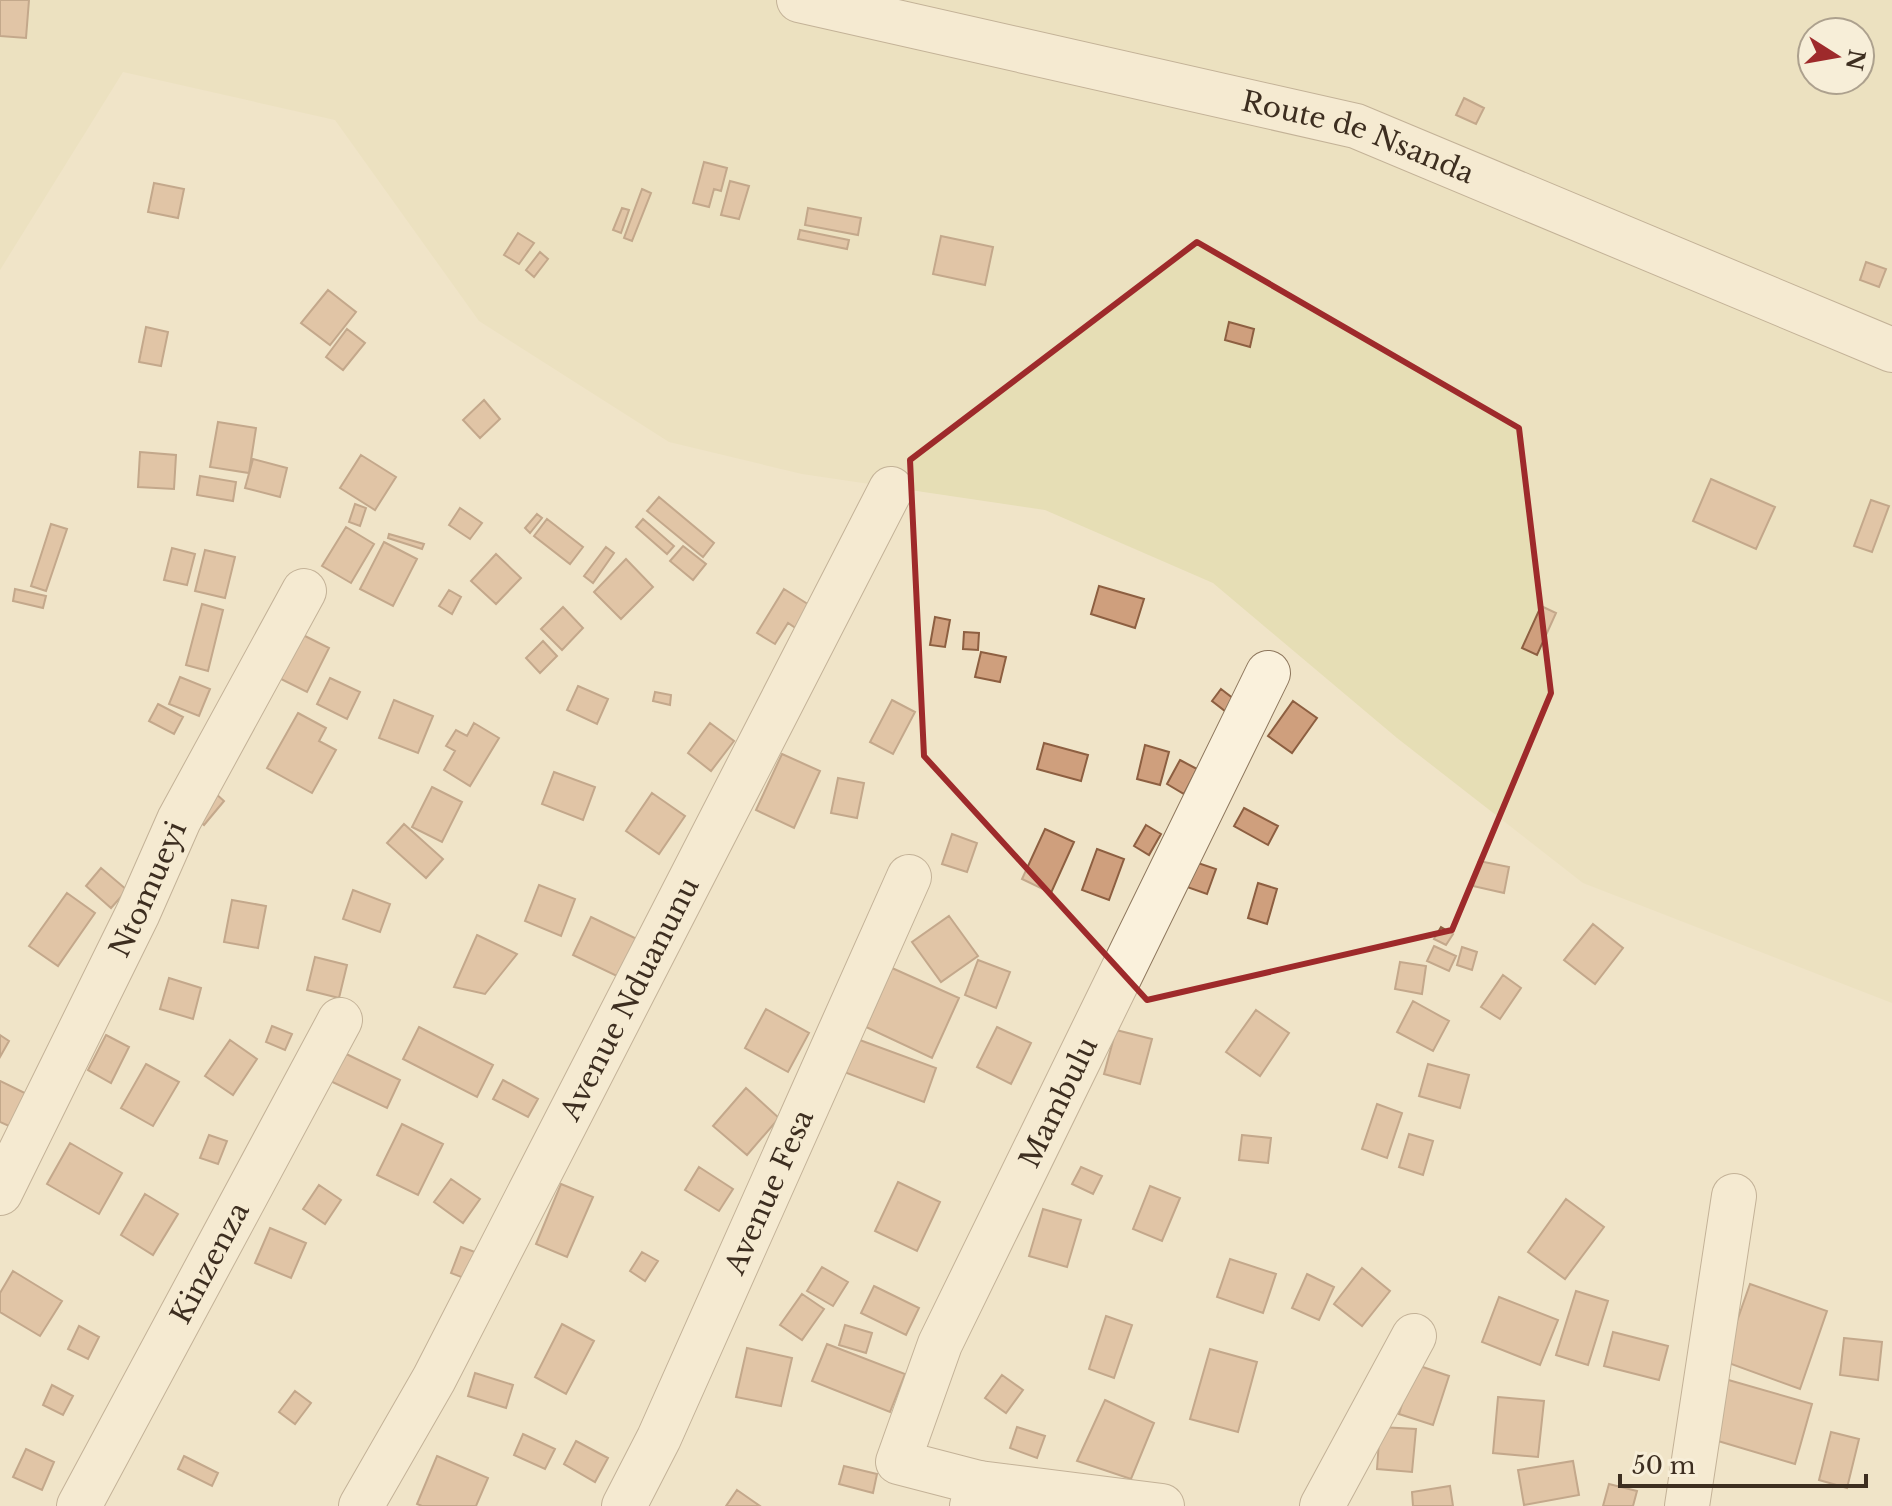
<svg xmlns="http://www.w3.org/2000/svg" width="1892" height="1506" font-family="'Libre Baskerville',serif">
<rect width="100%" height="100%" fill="#f0e4c8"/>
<path fill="#e6deb5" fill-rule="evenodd" d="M0,0h1892v1003l-309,-120 -186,-145 -184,-155 -168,-73 -243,-36 -133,-32 -190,-121 -144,-201 -212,-48 -123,198zM1812,32h48v48h-48z"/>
<path fill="#cf9f7d" stroke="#8d5f41" stroke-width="2" d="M0,0h29l-3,38 -26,-2z
M1464,98l20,10 -8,16 -20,-9z
M704,162l23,6 -6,23 -7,-2 -5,18 -16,-4z
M730,181l19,5 -10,33 -18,-4z
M154,183l30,6 -6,29 -30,-6z
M642,189l9,4 -19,48 -8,-3z
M622,208l7,2 -8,23 -8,-3z
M808,208l53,10 -3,17 -53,-10z
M800,230l49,10 -2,9 -49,-10z
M518,233l16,10 -15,21 -15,-9z
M941,236l52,11 -8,38 -52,-11z
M540,252l8,7 -14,18 -8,-7z
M1866,262l20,7 -7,18 -19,-7z
M328,290l28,22 -26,33 -29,-22z
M1229,322l25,7 -4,18 -25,-7z
M146,327l22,5 -7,34 -22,-4z
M347,329l18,14 -22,27 -17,-13z
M484,400l16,19 -20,19 -17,-18z
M218,422l38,6 -7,45 -39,-6z
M140,452l36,3 -2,34 -36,-2z
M361,455l35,22 -21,33 -35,-22z
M253,459l34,9 -7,29 -35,-9z
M200,476l36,6 -3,19 -36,-6z
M1711,479l64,28 -19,42 -63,-28z
M659,497l55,46 -11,14 -56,-46z
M1871,500l18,6 -17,46 -18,-6z
M355,504l11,4 -6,18 -11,-4z
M460,508l22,15 -12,16 -21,-14z
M537,514l5,4 -12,15 -5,-5z
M547,519l36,28 -13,17 -36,-28z
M643,519l31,27 -7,8 -31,-27z
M51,524l16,5 -21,62 -15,-5z
M346,527l28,17 -23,39 -29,-17z
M389,534l35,10 -2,5 -34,-11z
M384,542l33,17 -24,47 -33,-17z
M683,546l23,18 -13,16 -23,-19z
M606,547l8,6 -21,30 -9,-7z
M172,548l23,6 -8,31 -23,-5z
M205,550l30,7 -10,41 -30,-7z
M496,554l25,24 -25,26 -25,-23z
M626,559l27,28 -32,32 -27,-27z
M1099,586l45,13 -9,29 -44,-14z
M15,589l31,7 -3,12 -30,-7z
M784,589l30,19 -14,23 -12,-8 -13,21 -18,-11z
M449,590l12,7 -9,17 -13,-8z
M202,604l21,6 -15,61 -22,-6z
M1541,606l15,7 -19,42 -15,-7z
M563,607l20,21 -21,22 -21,-21z
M935,617l15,3 -5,27 -15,-2z
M295,631l34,17 -22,44 -34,-17z
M964,632l15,1 -1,17 -15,-1z
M543,641l14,15 -17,17 -14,-15z
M981,652l25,5 -6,25 -25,-5z
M180,677l30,12 -11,27 -30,-12z
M330,678l30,14 -13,27 -30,-15z
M578,686l30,13 -11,25 -30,-14z
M1221,689l22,17 -9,12 -22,-17z
M655,692l16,3 -1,10 -17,-4z
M394,700l39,16 -15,37 -39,-15z
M892,700l23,12 -22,42 -23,-12z
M1293,701l24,17 -25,35 -24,-17z
M158,704l25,13 -9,17 -25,-13z
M298,713l28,15 -7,13 17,9 -24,43 -45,-25z
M474,723l25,15 -29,48 -26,-16 11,-19 -9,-5 10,-16 11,6z
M710,723l24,18 -23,30 -23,-18z
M1044,743l44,12 -7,26 -44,-12z
M1145,745l24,7 -9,33 -23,-6z
M782,754l38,17 -26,57 -38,-18z
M1180,760l17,9 -13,25 -17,-10z
M554,772l41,15 -12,33 -41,-16z
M838,778l26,5 -7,35 -26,-5z
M432,787l30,15 -20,40 -30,-15z
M215,793l9,8 -20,24 -10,-8z
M652,793l33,23 -26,38 -33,-23z
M1244,808l34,18 -10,19 -34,-19z
M404,824l39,35 -17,19 -39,-35z
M1146,825l15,9 -12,21 -15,-9z
M1045,829l29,13 -23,51 -29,-14z
M952,834l25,9 -10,29 -25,-8z
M1097,849l27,10 -15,41 -27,-10z
M1479,861l30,6 -5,26 -31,-7z
M1195,862l21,7 -9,25 -20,-7z
M101,868l26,22 -16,18 -25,-22z
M1258,883l19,6 -10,35 -19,-6z
M539,885l36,14 -14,37 -36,-15z
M353,890l37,14 -10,28 -37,-13z
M67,893l28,20 -37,53 -29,-20z
M232,900l34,6 -8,42 -34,-6z
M949,916l29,40 -37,26 -29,-40z
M591,917l48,23 -18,38 -48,-23z
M1593,924l30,24 -28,36 -31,-24z
M1441,927l12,7 -7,11 -12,-6z
M477,935l40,19 -32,40 -31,-7z
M1434,946l22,10 -7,15 -22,-10z
M1462,947l15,5 -5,18 -15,-5z
M315,957l32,8 -8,33 -32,-8z
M978,960l32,12 -14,36 -31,-13z
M1400,962l26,4 -4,28 -27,-5z
M892,968l67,30 -27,60 -66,-31z
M1503,975l18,13 -21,31 -19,-12z
M169,978l32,10 -8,31 -33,-10z
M1413,1001l36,20 -16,30 -36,-19z
M766,1009l43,24 -21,39 -43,-24z
M1256,1010l33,23 -29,43 -34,-24z
M272,1026l20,8 -7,16 -19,-8z
M419,1027l74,38 -16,32 -74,-38z
M997,1027l34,16 -20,41 -34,-17z
M1116,1030l36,9 -12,45 -36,-10z
M0,1035l9,6 -9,16z
M106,1035l23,12 -18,36 -23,-13z
M857,1039l79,29 -12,34 -80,-30z
M230,1040l27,19 -24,36 -28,-19z
M338,1050l62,30 -13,28 -63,-30z
M146,1064l33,18 -26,44 -32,-18z
M1428,1064l41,11 -9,33 -41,-12z
M503,1080l35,19 -10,18 -35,-18z
M0,1081l35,17 -15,33 -20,-9z
M746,1088l33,30 -32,37 -34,-29z
M1377,1104l25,9 -15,45 -25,-9z
M402,1124l41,20 -25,51 -41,-20z
M1409,1134l24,7 -10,34 -24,-8z
M209,1135l18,6 -9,23 -18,-6z
M1242,1135l29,3 -3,25 -29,-3z
M70,1143l52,30 -23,41 -52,-30z
M699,1167l34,22 -14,22 -34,-21z
M1081,1167l21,9 -9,18 -21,-10z
M451,1179l29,20 -17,24 -29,-21z
M898,1182l42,20 -23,49 -42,-20z
M561,1184l32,13 -26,60 -31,-13z
M319,1185l22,15 -16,24 -22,-15z
M1150,1186l30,12 -18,43 -29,-12z
M145,1194l33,20 -25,41 -32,-20z
M1566,1199l38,28 -39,52 -37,-27z
M1043,1209l38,11 -14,47 -38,-11z
M270,1228l36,15 -15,35 -36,-15z
M461,1247l28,10 -10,27 -28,-11z
M642,1252l16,9 -13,20 -15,-10z
M1230,1259l46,15 -13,39 -46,-16z
M822,1267l26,15 -15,24 -26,-15z
M1362,1268l28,23 -28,35 -28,-22z
M13,1271l49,30 -22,35 -40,-24v-19z
M1307,1274l27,13 -15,33 -27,-12z
M1750,1284l77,27 -27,78 -77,-28z
M874,1286l45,22 -13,27 -45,-22z
M1576,1291l32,10 -20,64 -32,-10z
M802,1294l22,15 -22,31 -22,-15z
M1499,1297l59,23 -18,45 -58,-23z
M1106,1316l26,9 -18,53 -25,-9z
M562,1324l32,17 -28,53 -31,-17z
M845,1325l27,8 -6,20 -27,-8z
M79,1326l20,11 -11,22 -20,-10z
M1613,1332l55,14 -9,34 -55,-14z
M1844,1338l38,4 -4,38 -38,-5z
M827,1344l78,30 -15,38 -78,-31z
M747,1348l45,10 -11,48 -45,-9z
M1210,1349l47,13 -19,70 -48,-13z
M1414,1364l35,12 -16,49 -34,-11z
M475,1373l38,12 -7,23 -38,-12z
M1002,1375l21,15 -17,23 -21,-15z
M1725,1379l87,25 -17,60 -87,-26z
M52,1385l21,11 -10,19 -20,-10z
M295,1391l16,12 -16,21 -16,-12z
M1498,1397l46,4 -6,56 -45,-4z
M1105,1400l49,23 -23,56 -54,-18z
M1017,1427l28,9 -8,22 -27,-10z
M1380,1427l36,2 -4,43 -35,-3z
M1831,1432l28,7 -12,49 -28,-8z
M523,1434l32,15 -10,20 -31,-14z
M576,1441l32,17 -13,24 -31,-18z
M26,1449l28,13 -12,28 -29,-13z
M184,1456l34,17 -6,13 -34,-17z
M437,1456l51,22 -12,28h-54l-5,-2z
M1573,1461l6,34 -55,10 -6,-35z
M844,1466l33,8 -4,19 -34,-9z
M1609,1484l28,7 -4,15h-30z
M1450,1486l3,20h-40l-1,-14z
M737,1490l23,16h-34z"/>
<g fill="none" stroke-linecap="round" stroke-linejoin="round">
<defs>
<g id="minor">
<path id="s1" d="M799,0l557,126 536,224"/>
<path id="s2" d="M0,1193l138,-280 41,-93 125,-229"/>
<path id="s3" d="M979,1483l-81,-21 42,-118 328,-671"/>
<path id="s4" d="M79,1506l261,-486"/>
<path id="s5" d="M361,1506l73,-127 457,-890"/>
<path id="s6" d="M624,1506l35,-68 250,-561"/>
<path d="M972,1506l7,-23 183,23"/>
<path d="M1322,1506l92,-170"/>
<path d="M1687,1506l47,-310"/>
</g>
</defs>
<use href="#minor" stroke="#8d765c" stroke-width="46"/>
<use href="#minor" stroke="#faf1dc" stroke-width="44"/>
</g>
<path d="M0 0H1892V1506H0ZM1197,242l322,186 32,265 -99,237 -305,70 -223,-244 -14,-296z" fill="#f0e4c8" fill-opacity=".55" fill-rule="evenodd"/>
<path fill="none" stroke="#9e2a2b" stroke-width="6" stroke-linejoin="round" d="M1197,242l322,186 32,265 -99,237 -305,70 -223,-244 -14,-296z"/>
<g text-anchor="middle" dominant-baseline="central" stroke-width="8" stroke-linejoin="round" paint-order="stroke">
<g font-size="28" fill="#3d2e20" stroke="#f7eed8">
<text stroke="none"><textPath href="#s1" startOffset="576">Route de Nsanda</textPath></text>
<text stroke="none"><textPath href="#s2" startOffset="338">Ntomueyi</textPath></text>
<text stroke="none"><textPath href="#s5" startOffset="574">Avenue Nduanunu</textPath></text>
<text stroke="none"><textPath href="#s3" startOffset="478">Mambulu</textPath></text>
<text stroke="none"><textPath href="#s6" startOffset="346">Avenue Fesa</textPath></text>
<text stroke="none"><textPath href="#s4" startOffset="276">Kinzenza</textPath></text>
</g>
</g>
<g transform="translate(1836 56) rotate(101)"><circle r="38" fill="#f7eed8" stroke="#ada18e" stroke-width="2"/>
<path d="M0-6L14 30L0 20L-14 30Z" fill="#9e2a2b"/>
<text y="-12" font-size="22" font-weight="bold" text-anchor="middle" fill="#3d2e20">N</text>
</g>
<path d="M1620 1474v12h246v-12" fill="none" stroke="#3d2e20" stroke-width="4"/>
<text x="1632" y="1474" font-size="24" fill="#3d2e20" stroke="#f7eed8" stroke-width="6" paint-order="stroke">50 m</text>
</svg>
